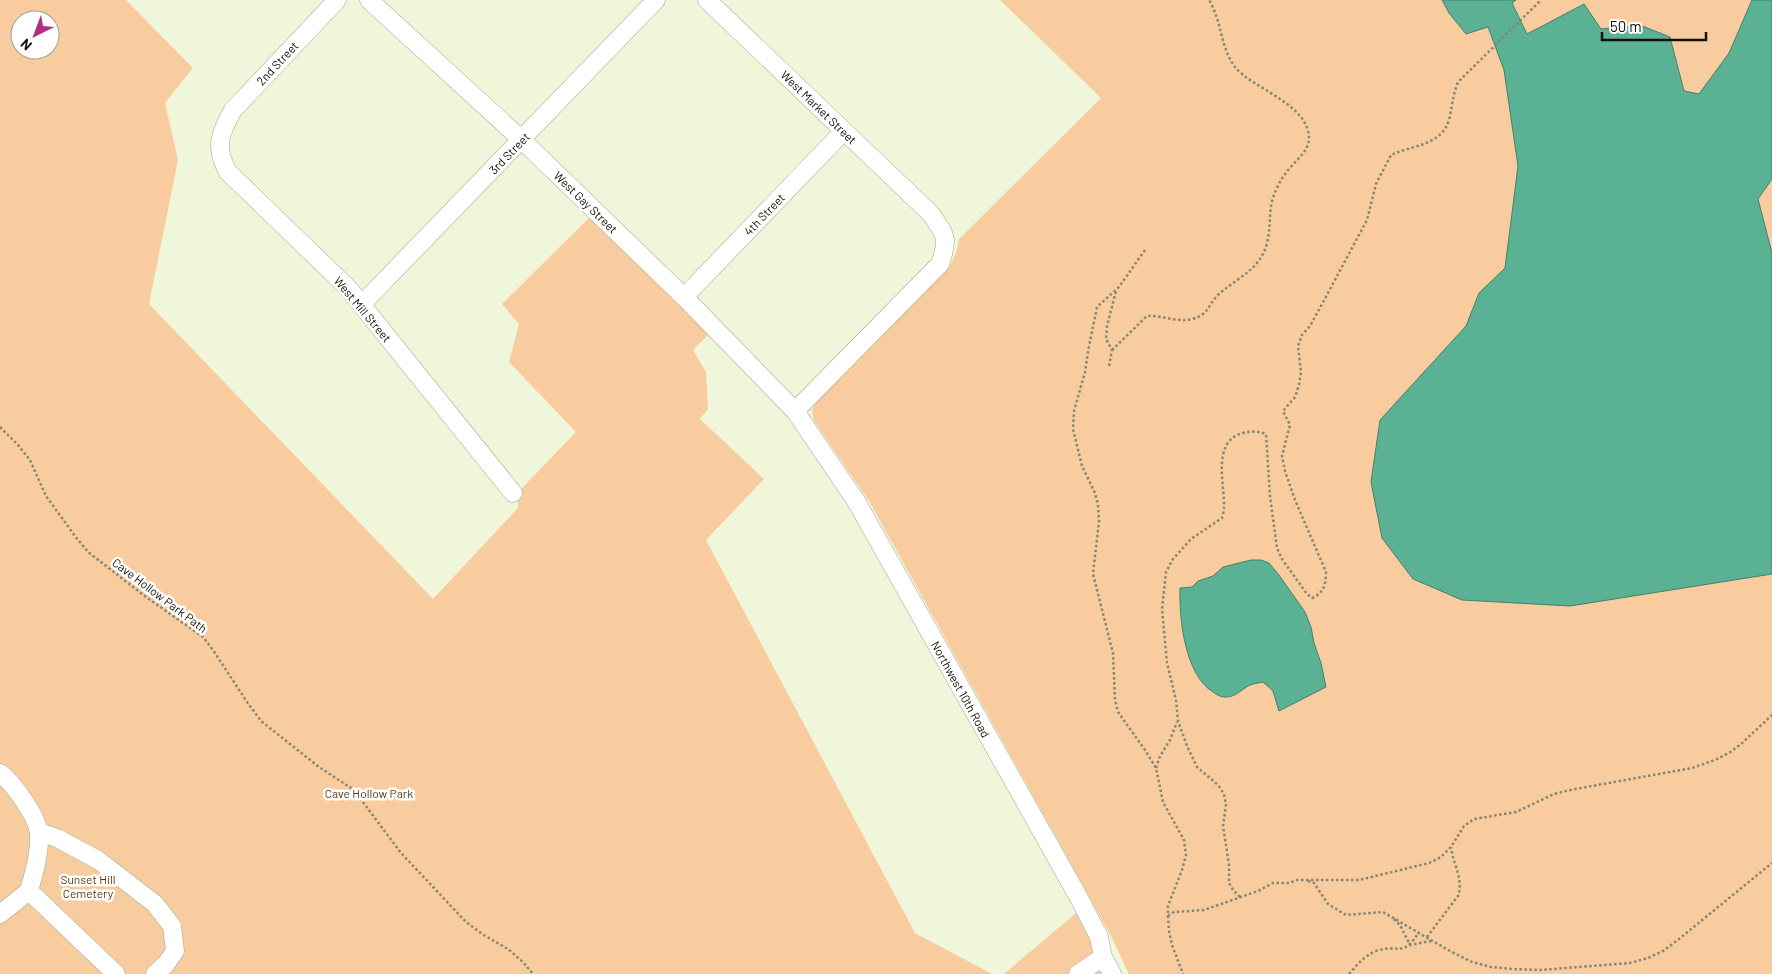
<svg xmlns="http://www.w3.org/2000/svg" width="1772" height="974" font-family="Barlow,sans-serif">
<rect width="100%" height="100%" fill="#f0f6da"/>
<path fill="#f9cca0" fill-rule="evenodd" d="M0,0h126l67,68 -28,35 13,57 -29,144 284,295 85,-91 1,-17 57,-59 -67,-70 10,-38 -17,-20 88,-87 120,116 -17,17 13,22 2,37 -8,10 64,60 -58,61 209,393 77,41h-992zM20,20h30v30h-30z
M1000,0h772v974h-643l-17,-36 -243,-437 -55,-80 -2,-10 3,-9 134,-135 7,-14 3,-14 142,-141z
M1076,913l33,61h-105z"/>
<path fill="#5ab194" stroke="#44816a" d="M1442,0h74l-4,3 15,31 57,-30 17,25 39,-4 30,12 14,54 15,3 30,-41 23,-53h20v179l-14,20 14,54v321l-202,32 -108,-6 -49,-21 -31,-41 -11,-56 9,-62 86,-94 13,-33 26,-25 13,-102 -14,-96 -16,-43 -22,7 -17,-21z
M1251,560h10l8,3 10,12 26,37 6,15 3,16 7,20 5,24 -47,24 -6,-20 -10,-9c-5,1 -11,2 -15,4 -8,5 -14,12 -24,11 -4,0 -8,-3 -11,-5 -28,-17 -34,-73 -33,-104l12,-1 6,-6 15,-5 10,-9z"/>
<g fill="none" stroke-linecap="round" stroke-linejoin="round">
<defs>
<path id="minor" d="M337,0l-104,110c-13,23 -19,37 -5,62l120,116 165,205
M369,0l153,140 162,157 111,114 61,90 223,397 20,39 4,20 9,17
M707,0l224,214c15,22 18,24 9,50l-145,147
M684,297l160,-166
M362,304l294,-304
M0,773c13,10 38,44 39,61 1,20 -5,38 -10,57l87,83
M39,832l18,6 41,22 57,44 17,22 3,25 -9,13 -11,10
M0,914l29,-23
M1078,974l25,-17"/>
</defs>
<use href="#minor" stroke="#a1a68c" stroke-width="19"/>
<path stroke="#838774" stroke-width="2.5" stroke-dasharray="2.5 2.5" stroke-linecap="butt" d="M1145,250l-26,37 -22,20 -8,39 -4,26 -11,39 -1,18 9,37 13,27 3,12 1,16 -6,53 20,79 2,47 3,12 27,38 11,18 7,34 21,38 2,15 -4,15 -14,36v10l1,15 3,14 11,29
M1112,350l35,-34c15,-1 31,7 45,3 17,-4 16,-15 27,-25 18,-16 42,-25 48,-51 5,-19 0,-36 10,-55 3,-7 7,-13 12,-19 10,-12 24,-21 19,-38 -7,-29 -57,-44 -73,-64 -15,-20 -13,-46 -26,-67
M1109,366l3,-16 -6,-11 1,-13 9,-35
M0,427l18,18 12,15 16,36 29,40 13,16 58,45 57,40 10,13 34,52 14,19 58,46 35,23 47,63 65,69 16,12 26,15 15,13 10,12
M1156,768l4,-12 10,-16 7,-18
M1308,881l6,2 14,21 18,11 37,-3 65,38 24,12 19,5 21,2 28,1 90,-7 18,-5 15,-7 16,-12 93,-76
M1240,897l-7,-7 -4,-7v-18l-6,-39 3,-21 -2,-11 -6,-9 -21,-18 -10,-21 -9,-25 -2,-21 -9,-37 -5,-54 4,-37 7,-13 18,-20 31,-21c1,-3 2,-8 2,-11 1,-22 -13,-66 19,-74 8,-2 15,-2 23,1l4,62 7,52 5,11 25,35 5,4c12,-5 14,-14 14,-26l-31,-72 -10,-29 -3,-15 8,-31 -7,-14 12,-14 4,-12 2,-13 -3,-26 4,-11 8,-9 11,-20 46,-86 9,-36 15,-29c21,-10 50,-9 58,-35 3,-13 4,-26 9,-38l83,-82
M1168,916l6,-4 30,-2 54,-19 15,-8h16l8,-3h62l70,-17 12,-6 10,-10 13,-21 10,-7 42,-7 38,-18 16,-4 122,-22 23,-8 14,-7 12,-9 31,-29
M1394,919l6,6 10,20 21,-4
M1427,937l31,-41c6,-16 -5,-32 -7,-49
M1349,974c8,-9 15,-18 27,-23 22,-8 26,8 43,-19"/>
<use href="#minor" stroke="#fff" stroke-width="18"/>
</g>
<g text-anchor="middle" dominant-baseline="central" stroke-width="5" stroke-linejoin="round" paint-order="stroke">
<g font-size="12" fill="#101208" stroke="#fff">
<text transform="translate(277 63) rotate(-47)">2nd Street</text>
<text transform="translate(819 107) rotate(44)">West Market Street</text>
<text transform="translate(509 153) rotate(-46)">3rd Street</text>
<text transform="translate(586 202) rotate(44)">West Gay Street</text>
<text transform="translate(764 214) rotate(-46)">4th Street</text>
<text transform="translate(363 309) rotate(50)">West Mill Street</text>
<text transform="translate(160 595) rotate(37)">Cave Hollow Park Path</text>
<text transform="translate(961 689) rotate(61)">Northwest 10th Road</text>
</g>
<g font-size="12" fill="#5f3a10" stroke="#fff">
<text x="369" y="793">Cave Hollow Park</text>
<text x="88" y="879">Sunset Hill<tspan x="88" dy="14">Cemetery</tspan></text>
</g>
</g>
<g transform="translate(35 35) rotate(222)"><circle r="24" fill="#ffffff" stroke="#9fa09c"/>
<path d="M0-4L9 19L0 12L-9 19Z" fill="#ae307f"/>
<text y="-8" font-size="14" font-weight="bold" text-anchor="middle" fill="#101208">N</text>
</g>
<path d="M1602 32v8h104v-8" fill="none" stroke="#101208" stroke-width="2.5"/>
<text x="1610" y="32" font-size="15" fill="#101208" stroke="#ffffff" stroke-width="4" paint-order="stroke">50 m</text>
</svg>
